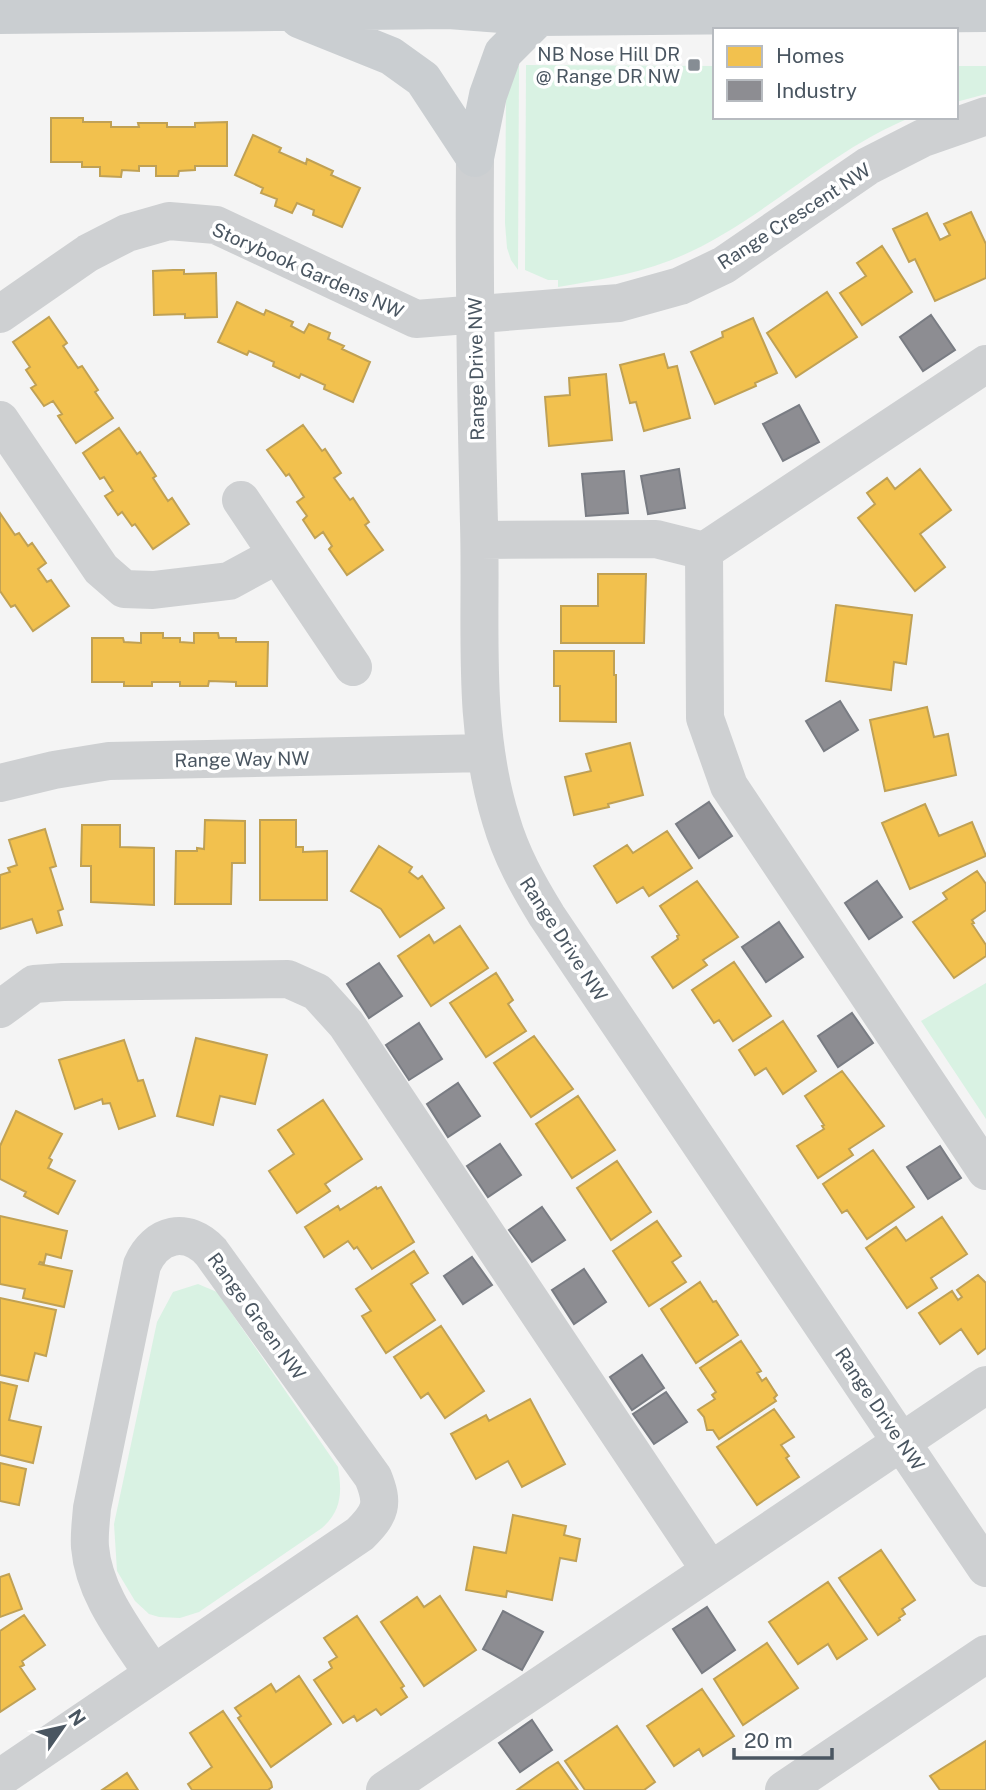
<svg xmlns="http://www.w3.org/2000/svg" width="986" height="1790" font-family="'Public Sans',sans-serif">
<rect width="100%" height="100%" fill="#f4f4f4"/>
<path fill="#d9f2e3" d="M515,65l4,1 -1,204 -7,-10 -4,-12 -2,-25 1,-129z
M526,65l189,1v51h197c-80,32 -143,97 -220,134 -43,21 -88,28 -134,36v-7h-10l-23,-10z
M956,66h30v28l-30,8z
M986,983v136l-65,-98z
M198,1284l19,8 121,175c4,25 4,43 -16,61l-123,84 -19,6 -21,-1 -10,-3 -14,-13 -18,-30 -3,-47 43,-202 16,-30z"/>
<path fill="#f2c14e" stroke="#c0a154" stroke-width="2" d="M51,118h32v4h28v5h28l-1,-4h29v4h28v-4l32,-1v44h-32v4l-16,1 -1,5h-22v-10h-17v5l-17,-1 -1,7 -21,-1v-9h-18v-5h-31z
M253,135l28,13 -2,4 27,12 1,-5 26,12 -2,4 29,13 -18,39 -29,-12 1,-5 -17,-7 -5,10 -17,-7 2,-7 -16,-6 2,-5 -28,-13z
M971,212l15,32v34l-51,23 -20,-42 -6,3 -16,-33 34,-16 13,27 10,-5 -6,-11z
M882,246l30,46 -50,33 -22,-32 26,-17 -9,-13z
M173,270h11v4l32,-1 1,44 -32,1v-4l-31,1 -1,-44z
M827,292l30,45 -61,40 -29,-44z
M237,302l27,13 2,-5 27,12 -2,4 13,7 5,-9 21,9 -2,6 16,7 -2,3 28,13 -17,40 -29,-13 1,-4 -24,-11 -2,4 -26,-12 1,-4 -25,-11 -2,4 -29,-13z
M49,317l18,26 -4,3 15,22 4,-2 16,24 -3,2 18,26 -37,25 -18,-27 4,-2 -9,-13 -9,5 -13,-18 5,-3 -10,-15 4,-3 -17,-25z
M753,318l24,55 -22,10 1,3 -41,18 -24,-52 32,-15 -1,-5z
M664,354l4,14 9,-2 13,52 -46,13 -8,-29 -6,1 -10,-38z
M606,374l6,66 -63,6 -4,-49 25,-2 -1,-17z
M303,425l19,26 3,-2 16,24 -7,5 16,22 3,-2 16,24 -4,3 18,25 -36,25 -18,-26 3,-3 -9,-14 -8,6 -12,-18 4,-4 -10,-14 7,-5 -15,-23 -3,2 -19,-26z
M119,428l18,26 3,-2 16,24 -3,2 15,23 4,-3 17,26 -36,25 -18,-25 -3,2 -10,-14 -4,3 -13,-19 8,-5 -9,-14 -4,2 -17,-26z
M920,469l31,41 -31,24 25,33 -30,24 -57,-73 17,-14 -8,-11 20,-15 8,11z
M0,513l15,22 4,-2 9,13 4,-3 14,20 -8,6 9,13 4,-2 18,26 -36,25 -18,-26 -4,2 -11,-16z
M598,574h48l-2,69h-83v-37h37z
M836,605l76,10 -6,49 -12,-2 -3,28 -65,-9z
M141,633h22v5h17v4l14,1v-10h24l1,5h17v4h32l-1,44h-31v-4l-27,-1 -1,5h-28v-4h-28v4h-28v-4h-32v-44h31l1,4 17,1z
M554,651h60v24h2v47l-56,-1v-35h-6z
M927,707l7,30 14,-3 8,41 -71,16 -15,-71z
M630,743l13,52 -35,9 1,3 -35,8 -9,-38 26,-6 -5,-17z
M925,804l14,32 33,-14 14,34 -76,33 -28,-66z
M205,820l40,1v42h-13l-1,41h-56l1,-53h21v-3l7,1z
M260,820h36v27h7v5l24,-1v49h-67z
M82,825h38v22l34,1v57l-63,-3v-36h-10z
M45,829l11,37 -6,2 13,41 -5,2 4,14 -25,8 -5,-14 -32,10v-54l10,-3 -2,-4 9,-3 -8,-25z
M667,831l25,37 -43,28 -6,-9 -26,16 -23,-37 33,-21 6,8z
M379,846l33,21 -3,5 9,7 4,-3 22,32 -44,29 -19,-28 -30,-18z
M977,871l9,13v26l-14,10 2,3 -2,1 14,21v11l-32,22 -41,-56 34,-23 -4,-6z
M697,881l41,56 -35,23 4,5 -34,23 -21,-31 26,-18 -1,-3 2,-1 -19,-29z
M460,926l28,42 -57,38 -33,-50 31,-21 5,8z
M734,962l37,54 -38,25 -14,-21 -5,3 -22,-33z
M496,973l17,27 -5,4 18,27 -40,26 -36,-54z
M783,1021l33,50 -33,23 -17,-26 -11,7 -16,-25z
M534,1036l39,53 -42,28 -37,-54z
M196,1038l71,17 -12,49 -35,-8 -7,29 -36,-9z
M124,1040l14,41 5,-1 12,36 -36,13 -9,-26 -7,1 -1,-5 -27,10 -16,-49z
M842,1071l42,55 -35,23 4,6 -35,23 -21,-32 27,-17 -2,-3 2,-1 -19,-29z
M578,1096l37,54 -43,28 -36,-54z
M323,1100l39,59 -37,25 5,7 -33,22 -28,-42 25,-17 -16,-24z
M16,1111l46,23 -13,24 3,2 -4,8 27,13 -17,33 -34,-18 2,-4 -26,-13v-33z
M873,1150l41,57 -47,32 -20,-29 -5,3 -19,-29z
M617,1161l34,51 -40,28 -34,-52z
M376,1187l1,2 4,-2 33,55 -42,27 -15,-22 -3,2 -6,-8 -24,16 -19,-30 33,-21 2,4z
M0,1216l67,15 -6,27 -15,-4 -2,9 -4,-1 -1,2 33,7 -8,36 -41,-9 2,-9 -25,-5z
M942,1217l25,37 -36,24 6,10 -30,20 -41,-60 30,-21 10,14z
M657,1221l24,35 -9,6 14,20 -37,24 -36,-55z
M414,1251l14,22 -17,11 24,36 -49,33 -24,-37 9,-5 -15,-22z
M978,1275l8,8v65l-8,6 -17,-25 -21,15 -21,-31 33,-22 6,9 4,-3 -5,-7z
M700,1282l13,20 3,-1 22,34 -42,28 -35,-54z
M0,1298l56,12 -10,46 -11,-3 -7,28 -28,-6z
M441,1326l43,65 -39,27 -17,-25 -7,5 -27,-41z
M741,1341l20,30 -4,2 5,8 4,-3 11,17 -3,3 2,3 -57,38 -6,-9h-6l-3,-13 -6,-7 17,-11 -3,-4 4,-3 -16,-24z
M0,1382l17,4 -8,34 32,7 -8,36 -33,-8z
M530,1399l35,65 -43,23 -14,-26 -32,18 -25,-45 35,-19 3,6z
M774,1409l20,28 -13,8 8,11 -3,2 13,19 -42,28 -40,-58z
M0,1463l26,6 -7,36 -19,-4z
M513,1515l53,11 -2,9 16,4 -4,22 -16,-3 -8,42 -45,-9 -1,6 -40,-7 8,-43 32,6z
M881,1550l34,50 -13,9 3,5 -6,4 1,2 -22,15 -39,-57z
M9,1574l13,35 -22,8v-40z
M828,1582l39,57 -30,20 -9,-15 -30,20 -29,-42z
M440,1596l36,54 -52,36 -43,-64 36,-25 7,10z
M24,1615l21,30 -23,16 2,4 -4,2 15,22 -35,23v-81z
M357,1616l47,70 -3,2 6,9 -26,18 -5,-6 -19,12 -3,-5 -11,7 -29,-43 18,-12 -3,-6 8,-5 -13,-19z
M767,1643l31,45 -55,37 -29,-46z
M299,1676l32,48 -60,43 -33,-49 3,-2 -6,-8 36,-24 5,8z
M702,1689l32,47 -31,20 -4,-7 -25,17 -27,-40z
M223,1711l48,71 1,5 -4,3h-76l-4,-6 24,-17 -22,-34z
M617,1726l38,56 -11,8h-59l-20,-29z
M986,1741v49h-46l-10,-14z
M558,1762l20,28h-61l30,-21z
M127,1773l11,17h-36z"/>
<path fill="#8d8d92" stroke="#797c83" stroke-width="2" d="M931,315l24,35 -32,21 -23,-34z
M799,405l20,37 -36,19 -20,-37z
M679,469l6,39 -37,6 -7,-38z
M624,471l4,42 -42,3 -4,-42z
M840,701l18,29 -34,21 -18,-30z
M709,802l23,34 -33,22 -23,-34z
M877,881l25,36 -33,22 -24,-36z
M779,922l24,35 -37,25 -24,-35z
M379,963l23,33 -33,22 -22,-34z
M852,1013l21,30 -35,24 -20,-31z
M419,1023l23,36 -33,21 -23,-35z
M458,1083l22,33 -32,21 -21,-33z
M500,1144l21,31 -33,22 -21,-31z
M940,1146l21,32 -33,21 -21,-32z
M542,1207l23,33 -33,22 -23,-32z
M472,1257l20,28 -29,19 -19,-28z
M584,1269l22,33 -32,22 -22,-34z
M642,1355l22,33 -32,22 -22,-33z
M666,1392l21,30 -33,22 -21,-30z
M707,1607l28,43 -33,23 -29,-44z
M503,1611l40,21 -21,38 -39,-21z
M532,1720l20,30 -32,22 -21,-29z"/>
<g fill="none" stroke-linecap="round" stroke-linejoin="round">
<path stroke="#ced0d2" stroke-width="38" d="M475,158c-1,122 1,244 4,366 3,99 -8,200 22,296 10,35 27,65 46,96l439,652
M0,314l88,-61 39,-20 42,-12 47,4 200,94 203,-16 61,-17 44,-21 144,-99 55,-28 63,-22
M0,420l101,149 23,20 29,1 76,-9 48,-26
M241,500l112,167
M480,540l176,-1 48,12 282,-187
M704,551l1,167 24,68 257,385
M0,783l54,-13 55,-9 377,-8
M0,1009l34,-25 29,-2 225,-3 29,13 29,32 364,546
M0,1778l360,-244c21,-21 24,-30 13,-57l-162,-225c-24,-26 -55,-19 -69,13l-50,243c-1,13 -3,26 -2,39 4,48 38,88 63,127
M385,1790l601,-405
M784,1790l202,-136"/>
<path stroke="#caced1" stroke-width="38" d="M0,15l449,-5 90,7 447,-4
M299,19l92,37 32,23 52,79
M475,158l13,-63 15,-42 36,-36"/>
</g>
<rect fill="#868d94" stroke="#fff" stroke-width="2.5" x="687" y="58" width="14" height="14" rx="3.5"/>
<g text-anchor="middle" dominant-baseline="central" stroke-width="7" stroke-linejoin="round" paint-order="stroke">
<g font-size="19" fill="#4a5661" stroke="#fff" text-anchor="end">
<text x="680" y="54">NB Nose Hill DR<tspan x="680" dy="22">@ Range DR NW</tspan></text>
</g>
<g font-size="19" fill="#4a5661" stroke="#fff">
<text transform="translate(794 216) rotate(-33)">Range Crescent NW</text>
<text transform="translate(308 270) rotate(24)">Storybook Gardens NW</text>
<text transform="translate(476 369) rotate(-91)">Range Drive NW</text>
<text transform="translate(242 759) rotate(-1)">Range Way NW</text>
<text transform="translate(564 939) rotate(57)">Range Drive NW</text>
<text transform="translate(257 1316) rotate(54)">Range Green NW</text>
<text transform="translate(880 1409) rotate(56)">Range Drive NW</text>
</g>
</g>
<rect x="713" y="28" width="245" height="91" fill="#ffffff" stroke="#b7bbc0" stroke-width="2"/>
<rect x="727" y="46" width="35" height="21" fill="#f2c14e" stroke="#b7bbc0" stroke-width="2"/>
<text x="776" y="63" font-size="21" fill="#4a5661">Homes</text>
<rect x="727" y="80" width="35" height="21" fill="#8d8d92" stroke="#b7bbc0" stroke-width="2"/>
<text x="776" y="98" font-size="21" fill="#4a5661">Industry</text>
<g transform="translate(63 1727) rotate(56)" stroke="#ffffff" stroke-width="5" paint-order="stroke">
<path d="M0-5L12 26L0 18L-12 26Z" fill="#4a5661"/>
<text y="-10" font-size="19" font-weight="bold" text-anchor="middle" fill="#4a5661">N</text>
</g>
<path d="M734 1748v10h98v-10" fill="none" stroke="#4a5661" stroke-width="3.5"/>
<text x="744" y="1748" font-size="21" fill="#4a5661" stroke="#ffffff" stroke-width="5" paint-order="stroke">20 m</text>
</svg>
